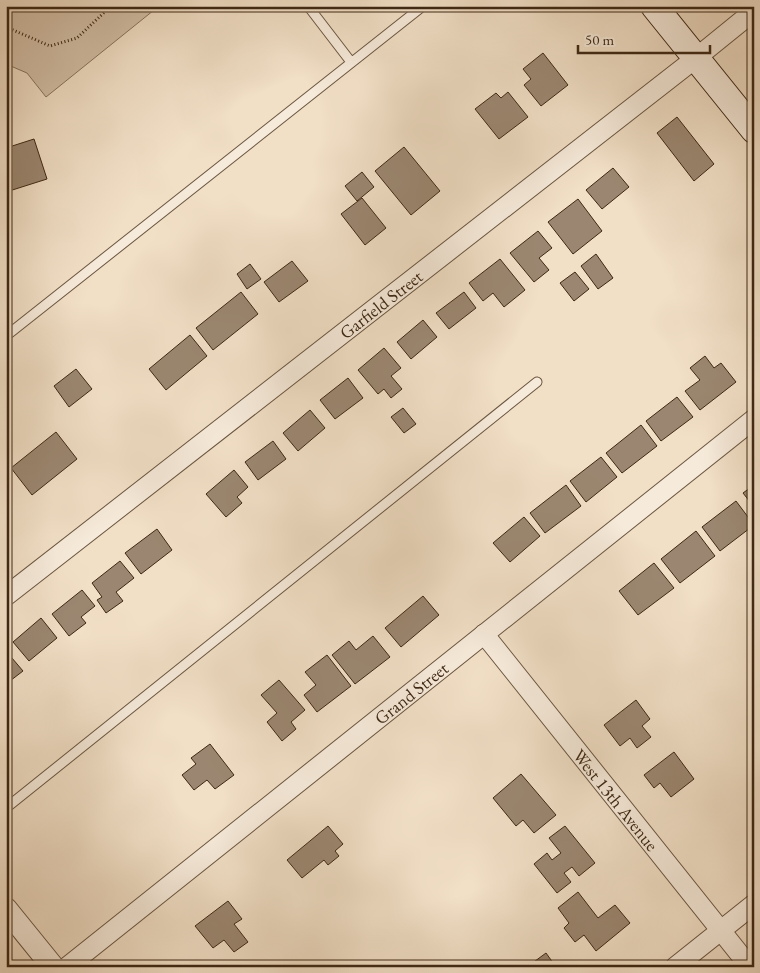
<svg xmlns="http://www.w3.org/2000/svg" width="760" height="973" font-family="'EB Garamond',serif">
<rect width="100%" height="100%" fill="#f1dfc6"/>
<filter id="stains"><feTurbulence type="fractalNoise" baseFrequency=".004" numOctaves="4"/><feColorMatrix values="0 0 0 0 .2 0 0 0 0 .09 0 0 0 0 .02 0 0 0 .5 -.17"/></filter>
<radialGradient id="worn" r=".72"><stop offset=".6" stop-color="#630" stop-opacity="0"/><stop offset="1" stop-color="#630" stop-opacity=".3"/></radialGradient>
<path fill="#d3c0a8" stroke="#88745e" d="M6,6h153l-113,91 -19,-24 -21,-9z"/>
<path fill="#9b8771" stroke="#3e2814" d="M543,53l25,32 -27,21 -17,-21 7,-6 -8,-10z
M508,92l20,25 -29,22 -24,-30 21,-16 5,5z
M677,117l37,47 -20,17 -37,-48z
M34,139l13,40 -41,13v-44z
M404,147l36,44 -29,24 -36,-44z
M613,168l16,19 -27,22 -16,-19z
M362,172l12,15 -17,14 -12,-15z
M362,198l24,30 -21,17 -24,-31z
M578,199l24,32 -29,23 -25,-32z
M538,231l14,17 -13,10 10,12 -15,12 -24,-29z
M596,254l17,24 -15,11 -17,-23z
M500,259l25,31 -21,17 -11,-14 -10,8 -14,-18z
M292,261l16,20 -29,21 -15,-20z
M250,264l11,15 -14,10 -10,-15z
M575,272l14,17 -15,12 -14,-18z
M241,292l17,22 -45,36 -17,-22z
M464,292l12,16 -27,21 -13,-16z
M423,320l14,17 -26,22 -14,-17z
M190,335l17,21 -41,34 -17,-21z
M384,348l17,20 -10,8 11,13 -11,9 -7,-9 -6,5 -20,-24z
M705,356l9,12 7,-5 15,19 -36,28 -15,-19 15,-11 -10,-12z
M76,369l16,20 -23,18 -15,-21z
M348,378l15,20 -28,21 -15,-19z
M677,397l16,20 -32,24 -15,-20z
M403,408l13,16 -12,9 -13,-16z
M310,410l15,18 -27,23 -15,-18z
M641,425l16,21 -35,27 -16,-20z
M56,432l21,27 -45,36 -21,-27z
M273,441l13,18 -28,21 -13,-18z
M601,457l16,20 -31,25 -16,-21z
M234,470l14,17 -11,10 5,6 -16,14 -20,-23z
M566,485l15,21 -36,27 -15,-20z
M754,485v22l-11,-14z
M736,501l18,24 -34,26 -18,-24z
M524,517l16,19 -30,26 -17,-19z
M157,529l15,21 -31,24 -16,-21z
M696,531l19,25 -35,27 -19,-24z
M120,561l14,17 -18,14 7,9 -17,12 -9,-13 5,-3 -10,-14z
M654,563l20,25 -36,27 -19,-24z
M82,590l13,16 -14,11 5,6 -17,13 -17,-22z
M423,596l16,19 -38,32 -16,-19z
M41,618l16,20 -28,23 -16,-19z
M373,636l17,21 -35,27 -23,-29 17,-14 7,9z
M6,651l17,20 -17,13z
M327,655l24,31 -34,26 -13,-17 12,-10 -11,-13z
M279,680l26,30 -14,12 5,7 -14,12 -15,-19 10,-9 -16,-18z
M636,700l14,19 -8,7 9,11 -14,11 -7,-10 -10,8 -16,-21z
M210,744l24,31 -19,14 -8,-9 -13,10 -12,-15 14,-11 -5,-6z
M674,752l20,27 -23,18 -11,-14 -6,5 -10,-13z
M521,774l35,41 -22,18 -11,-13 -7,6 -23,-28z
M328,826l15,18 -8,7 4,5 -11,9 -4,-5 -22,18 -15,-18z
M565,826l30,37 -16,13 -7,-9 -8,6 7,9 -14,11 -23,-29 13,-11 5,7 9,-7 -12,-15z
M578,892l20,26 17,-13 15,18 -34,28 -12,-16 -9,7 -11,-14 5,-5 -11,-15z
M228,901l14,18 -8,5 14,18 -14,10 -10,-12 -11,8 -18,-22z
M546,953l10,14h-29z"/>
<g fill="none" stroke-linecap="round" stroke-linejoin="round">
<defs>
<path id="service" d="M308,6l43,56
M6,336l417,-330
M6,808l531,-426"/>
<g id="minor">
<path id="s1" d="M6,596l690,-538 58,-47"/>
<path id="s2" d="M484,634l266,333"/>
<path id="s3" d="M67,967l687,-548"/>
<path d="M675,967l79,-63"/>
</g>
<path id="tertiary" d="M6,909l47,58"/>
<path id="secondary" d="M654,6l100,124"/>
</defs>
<use href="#service" stroke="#6b5640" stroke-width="11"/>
<use href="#minor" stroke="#6b5640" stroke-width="21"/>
<use href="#tertiary" stroke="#6b5640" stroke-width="24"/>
<use href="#secondary" stroke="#3e2814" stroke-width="28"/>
<path stroke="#3e2814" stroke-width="3" stroke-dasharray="1 2.5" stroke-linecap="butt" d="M6,27l44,19 27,-8 34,-32"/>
<use href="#service" stroke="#f6eada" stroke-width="9"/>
<use href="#minor" stroke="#f6eada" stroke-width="19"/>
<use href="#tertiary" stroke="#f6eada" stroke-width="22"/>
<use href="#secondary" stroke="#f6eada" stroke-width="26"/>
</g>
<g text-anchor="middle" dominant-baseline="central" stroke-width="4.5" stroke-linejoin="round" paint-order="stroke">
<g font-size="18" fill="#3e2814" stroke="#f6eada">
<text stroke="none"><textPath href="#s1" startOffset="475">Garfield Street</textPath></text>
<text stroke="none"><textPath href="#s3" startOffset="440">Grand Street</textPath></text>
<text stroke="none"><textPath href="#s2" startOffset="212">West 13th Avenue</textPath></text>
</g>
</g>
<rect width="760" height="973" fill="none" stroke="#f1dfc6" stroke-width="25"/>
<rect x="8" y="8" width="745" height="958" fill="none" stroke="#3e2814" stroke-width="2.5"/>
<rect x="12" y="12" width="735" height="948" fill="none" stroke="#3e2814"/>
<path d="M578 45v8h132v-8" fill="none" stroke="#3e2814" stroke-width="2.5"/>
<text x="585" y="45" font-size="15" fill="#3e2814" stroke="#f6eada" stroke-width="4" paint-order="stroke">50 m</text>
<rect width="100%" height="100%" filter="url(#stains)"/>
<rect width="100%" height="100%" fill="url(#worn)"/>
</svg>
